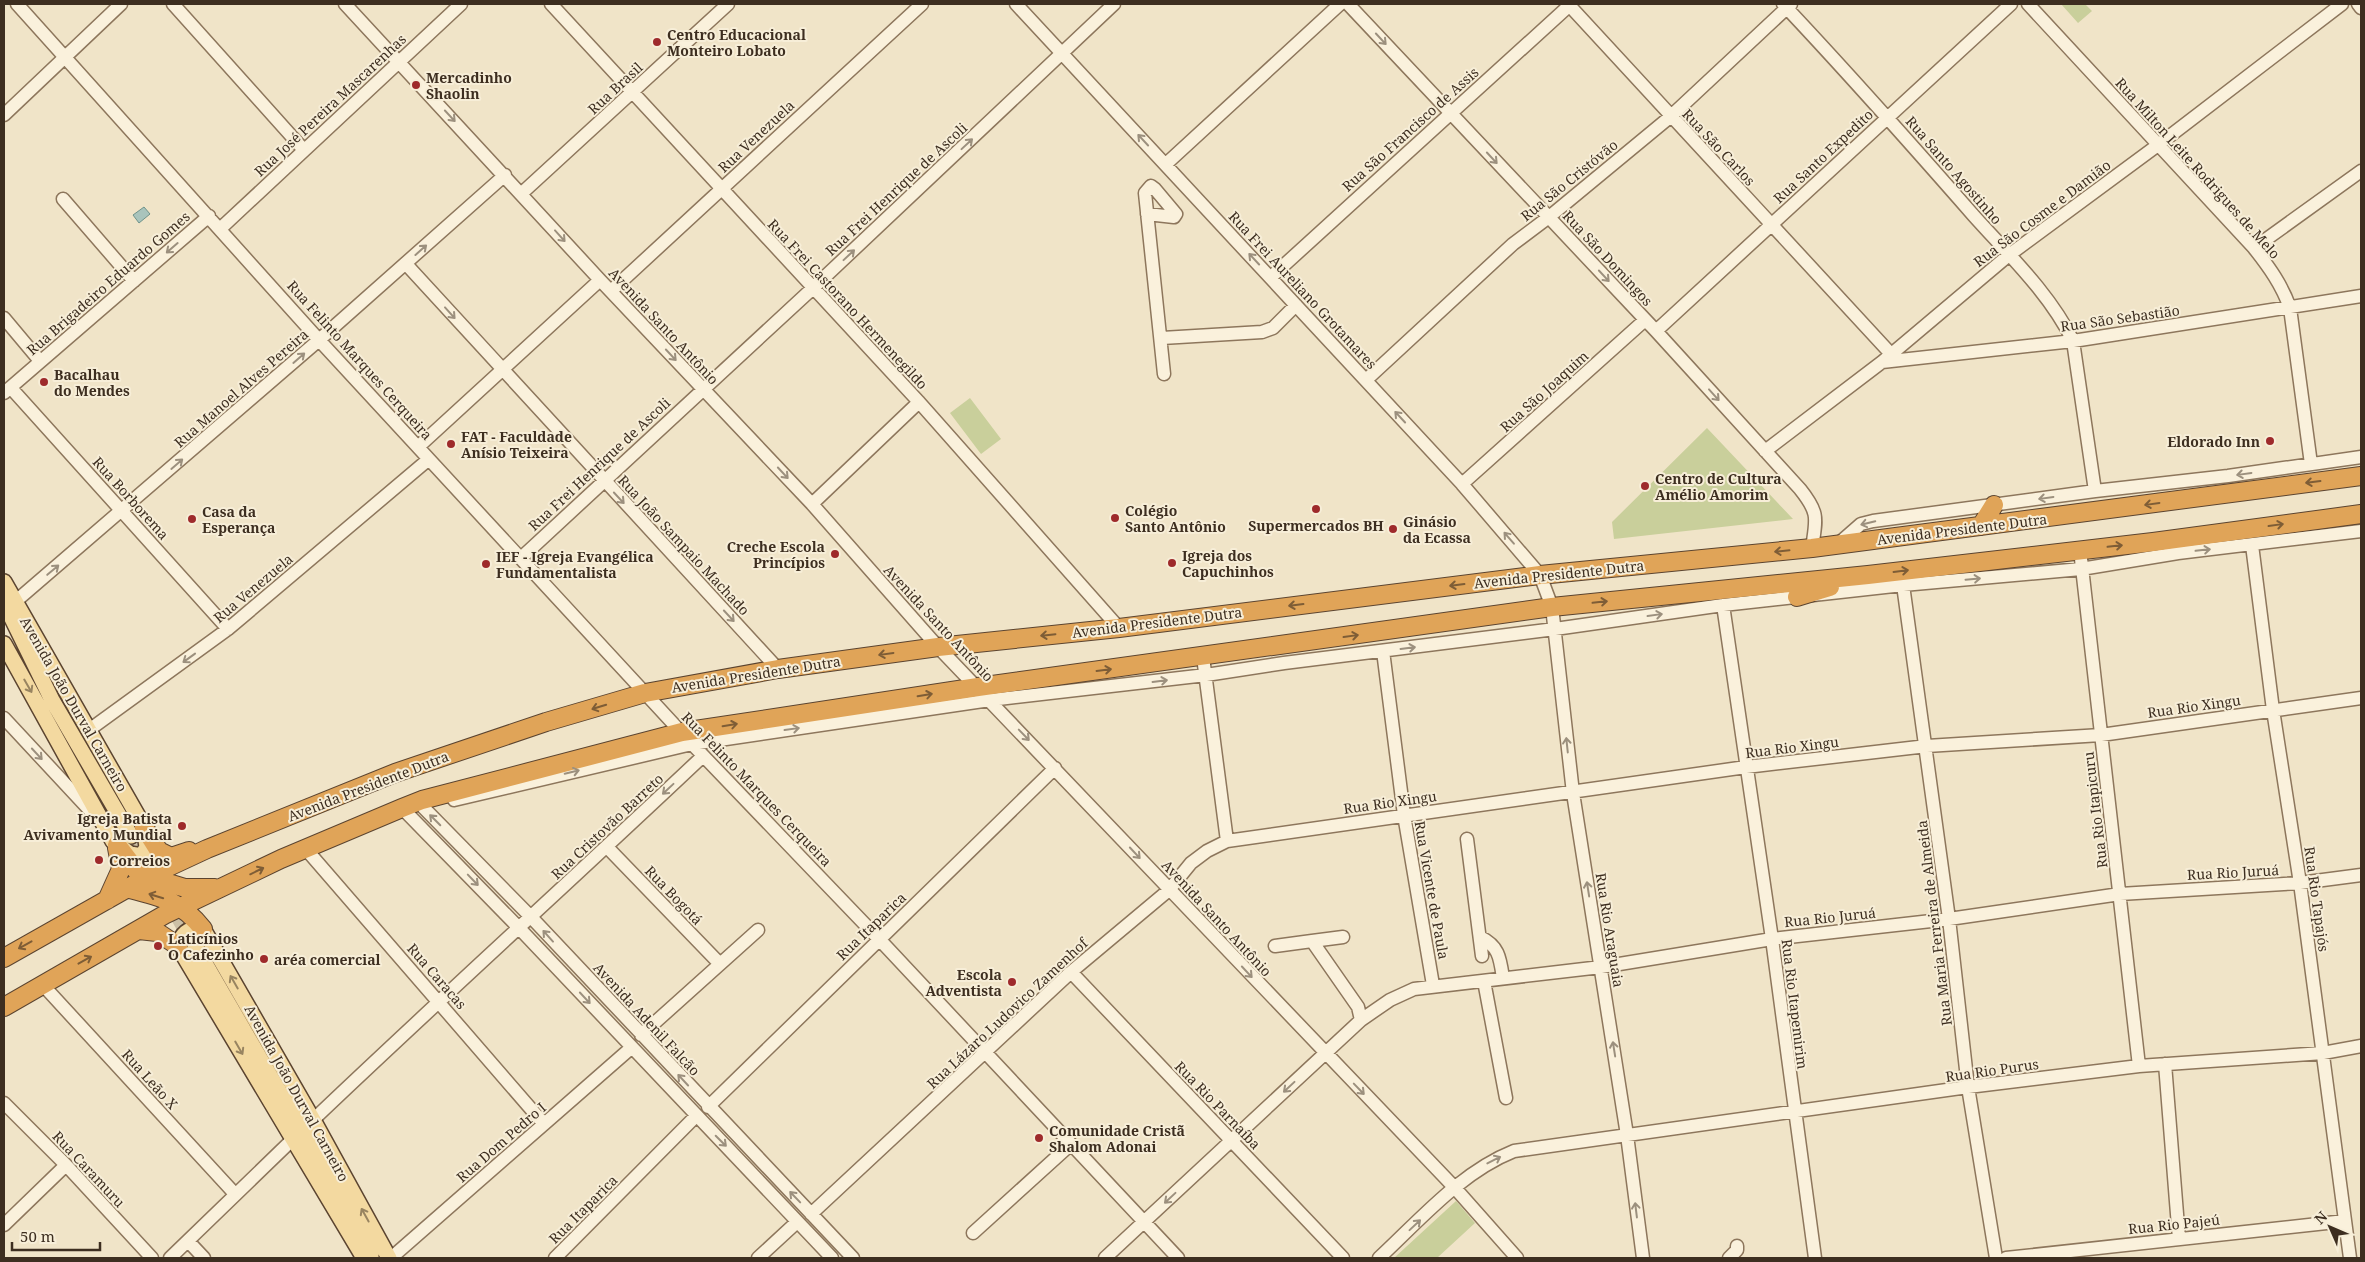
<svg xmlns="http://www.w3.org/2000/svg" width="2365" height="1262" font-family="'Noto Serif',serif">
<rect width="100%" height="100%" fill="#f0e4c8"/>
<path fill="#c9cf9b" d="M2061,4h24l7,7 -14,12z
M970,398l31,41 -20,15 -31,-41z
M1707,428l86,91 -179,20 -2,-17z
M1456,1201l19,22 -38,35h-43z"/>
<path fill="#a9c4bc" stroke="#6f938a" d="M144,207l6,7 -11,9 -6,-8z"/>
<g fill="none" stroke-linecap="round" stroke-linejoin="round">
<path stroke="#ccc0a6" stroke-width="15" stroke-dasharray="15 8" stroke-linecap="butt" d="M131,836l64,110"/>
<defs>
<path id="minor" d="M17,4l302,336 373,404 187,195 299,319
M173,4l130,145
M345,4l255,276 212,224 126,143 517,541 62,70
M551,4l368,398 200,226
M1016,4l446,480 78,91 12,32 21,186 54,342 16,123
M1348,4l308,327 144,158c20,25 16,30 12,59
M1568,4l323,350
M1783,4c65,69 128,140 191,212 35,39 76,78 99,125l22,150
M2028,4l226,244c15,19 28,37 36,60l21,156
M2358,4l3,4
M4,115l117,-111
M1166,164l174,-160
M522,193l206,-189
M63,199l71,82
M1147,214l27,3 2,-3 -21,-25 -4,-3 -6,7 19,181
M221,228l240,-224
M2254,248l107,-77
M406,264l372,405
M1271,277l300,-273
M611,291l311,-287
M4,318l36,43
M1656,331l355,-327
M1162,338l100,-6 11,-4 23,-23
M1882,362l191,-21 288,-45
M1366,380l147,-136 36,-27 121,-100 121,-113
M11,388l217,241
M4,393l205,-177
M418,447l182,-167
M1765,451l117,-89 127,-107 149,-110 184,-141
M1462,484l183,-164
M812,504l107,-102
M1837,545l24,-21 12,-3 222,-30 133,-15 133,-19
M2252,545l21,165 27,173 50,375
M2080,550l59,516
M521,558l292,-270 301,-284
M1903,585l46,334 19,168 28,171
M16,601l303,-261 186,-165
M1723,605l49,334 43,319
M1383,651l21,164 29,170
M1203,657l24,184
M4,718l92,99
M89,730l139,-101 201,-170
M454,800l238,-56 298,-44 216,-25 78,-12 271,-34 168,-24 180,-20 178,-16 97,-16 183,-22
M418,802l113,115 322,341
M402,808l117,120 313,330
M1467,839l15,117
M607,847l113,117
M305,848l239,276
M1480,937c19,9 20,21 23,41
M1312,941l31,-4
M1275,946l37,-5 46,66 3,13
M1071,972l272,286
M1484,981l22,117
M42,984l193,210
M641,1035l117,-105
M2165,1064l14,175
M4,1103l62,62 86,93
M708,1107l347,-339
M313,1120c129,-123 261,-242 390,-364
M811,1214l260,-242 98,-82 22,-27 16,-12 20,-10 519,-74 181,-21 174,-11 260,-37
M4,1225l62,-60
M973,1233l97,-88
M188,1241l16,17
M170,1258l122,-118
M391,1258l240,-210
M555,1258l141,-142
M758,1258l39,-36
M1105,1258l256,-238 29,-20 24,-11 187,-22 171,-28 177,-20 171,-25 180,-11 61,-8
M1379,1258c41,-38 82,-86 135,-107l454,-64 171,-21 184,-13 38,-7
M1729,1258l8,-8v-4
M2006,1258l339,-37"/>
<path id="major" d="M4,582l140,245 3,20 -5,9 -12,-2 -17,-13 -109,-197
M4,602l48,98 79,136
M195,946l176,304v7
M364,1258l-186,-312c4,-13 11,-19 25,-17l110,191 76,138"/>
<path id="highway" d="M1981,526l13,-21
M1797,597l33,-10
M144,827l15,24 12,6 18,-6
M117,845l22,29 46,14h30
M130,889c32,8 52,13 73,40
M107,900l14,-31 -4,-21
M139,930l18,2 21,14
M4,958l145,-82 58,-27 188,-76 151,-51 99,-29 133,-24 160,-22 181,-19 421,-53 272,-27 549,-72
M4,1007l160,-92 117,-56 121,-51 20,-8 260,-68 296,-45 574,-80 316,-32 285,-33 208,-28"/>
</defs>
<use href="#minor" stroke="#8d765c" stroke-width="15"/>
<use href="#major" stroke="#5b4430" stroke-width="18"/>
<use href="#highway" stroke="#5b4430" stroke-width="20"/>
<use href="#minor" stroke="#faf1dc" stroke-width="12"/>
<use href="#major" stroke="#f3d9a0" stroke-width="15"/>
<use href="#highway" stroke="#e0a458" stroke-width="18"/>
</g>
<defs><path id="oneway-shaft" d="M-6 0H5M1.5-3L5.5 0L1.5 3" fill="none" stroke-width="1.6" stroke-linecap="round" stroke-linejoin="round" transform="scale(1.25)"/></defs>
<g stroke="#9c907e">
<use href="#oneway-shaft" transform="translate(1381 39) rotate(47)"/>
<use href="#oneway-shaft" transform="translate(450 116) rotate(47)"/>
<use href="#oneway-shaft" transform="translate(1143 140) rotate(-133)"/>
<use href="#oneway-shaft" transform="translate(967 144) rotate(-43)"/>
<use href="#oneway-shaft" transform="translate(1492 158) rotate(47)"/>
<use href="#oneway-shaft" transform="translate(560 236) rotate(48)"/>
<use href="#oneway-shaft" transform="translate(172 248) rotate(139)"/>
<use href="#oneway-shaft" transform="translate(421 250) rotate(-42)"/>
<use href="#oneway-shaft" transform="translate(849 255) rotate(-43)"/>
<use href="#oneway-shaft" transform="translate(1254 259) rotate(-133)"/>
<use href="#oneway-shaft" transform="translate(1604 276) rotate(47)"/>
<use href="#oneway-shaft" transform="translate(450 313) rotate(48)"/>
<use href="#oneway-shaft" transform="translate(671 355) rotate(47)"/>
<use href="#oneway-shaft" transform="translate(299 358) rotate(-41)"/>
<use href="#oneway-shaft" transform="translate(1714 395) rotate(48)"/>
<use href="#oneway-shaft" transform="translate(1400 417) rotate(-133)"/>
<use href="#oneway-shaft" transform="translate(177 464) rotate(-41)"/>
<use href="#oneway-shaft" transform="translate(783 473) rotate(47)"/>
<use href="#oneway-shaft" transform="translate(2244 474) rotate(172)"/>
<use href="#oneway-shaft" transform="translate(619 498) rotate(47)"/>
<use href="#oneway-shaft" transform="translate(2046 498) rotate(172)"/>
<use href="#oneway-shaft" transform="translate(1868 523) rotate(166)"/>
<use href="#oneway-shaft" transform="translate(1509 538) rotate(-131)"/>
<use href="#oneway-shaft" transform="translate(2203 550) rotate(-6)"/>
<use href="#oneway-shaft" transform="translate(53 570) rotate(-40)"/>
<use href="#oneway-shaft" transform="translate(1973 579) rotate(-5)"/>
<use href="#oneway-shaft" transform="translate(1655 615) rotate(-8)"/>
<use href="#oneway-shaft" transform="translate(729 616) rotate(47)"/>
<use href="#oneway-shaft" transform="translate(1408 648) rotate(-7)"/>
<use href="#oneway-shaft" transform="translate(189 658) rotate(144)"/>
<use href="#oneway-shaft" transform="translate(1160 681) rotate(-7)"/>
<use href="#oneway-shaft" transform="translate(792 729) rotate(-8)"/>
<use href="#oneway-shaft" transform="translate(1024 735) rotate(46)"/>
<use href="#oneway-shaft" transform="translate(1567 745) rotate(-96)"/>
<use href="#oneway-shaft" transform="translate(37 754) rotate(47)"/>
<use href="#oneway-shaft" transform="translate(572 772) rotate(-13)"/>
<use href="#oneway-shaft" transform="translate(668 789) rotate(137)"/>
<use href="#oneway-shaft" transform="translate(435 820) rotate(-135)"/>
<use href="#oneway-shaft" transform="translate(1135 853) rotate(47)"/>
<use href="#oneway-shaft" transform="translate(473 880) rotate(46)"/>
<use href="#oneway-shaft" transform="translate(1588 889) rotate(-99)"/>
<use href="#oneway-shaft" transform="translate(548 936) rotate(-132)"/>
<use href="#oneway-shaft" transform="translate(1247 972) rotate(47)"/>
<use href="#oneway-shaft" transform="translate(585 998) rotate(47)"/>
<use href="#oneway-shaft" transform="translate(1614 1049) rotate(-99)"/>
<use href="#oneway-shaft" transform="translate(683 1080) rotate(-133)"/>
<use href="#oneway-shaft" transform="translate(1289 1087) rotate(137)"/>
<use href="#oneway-shaft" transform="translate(1359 1089) rotate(46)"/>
<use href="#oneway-shaft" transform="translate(721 1141) rotate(45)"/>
<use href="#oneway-shaft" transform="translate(1494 1160) rotate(-27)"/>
<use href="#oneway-shaft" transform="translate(795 1197) rotate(-134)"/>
<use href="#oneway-shaft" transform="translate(1170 1198) rotate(137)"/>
<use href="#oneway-shaft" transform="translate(1636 1210) rotate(-97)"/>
<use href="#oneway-shaft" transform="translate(1415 1225) rotate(-43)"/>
</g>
<g stroke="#7e5d36">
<use href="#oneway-shaft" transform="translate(2313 482) rotate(173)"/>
<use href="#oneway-shaft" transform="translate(2152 504) rotate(172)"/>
<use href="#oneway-shaft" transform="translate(2276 525) rotate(-8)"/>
<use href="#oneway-shaft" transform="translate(2115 546) rotate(-6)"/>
<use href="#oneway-shaft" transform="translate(1782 551) rotate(174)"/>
<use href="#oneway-shaft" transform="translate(1901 571) rotate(-7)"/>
<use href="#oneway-shaft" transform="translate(1457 585) rotate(173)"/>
<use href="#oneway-shaft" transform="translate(1600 602) rotate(-6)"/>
<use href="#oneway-shaft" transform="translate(1296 605) rotate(173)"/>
<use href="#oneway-shaft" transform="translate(1048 635) rotate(174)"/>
<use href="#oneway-shaft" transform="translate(1351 636) rotate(-8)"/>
<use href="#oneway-shaft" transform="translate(886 654) rotate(172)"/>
<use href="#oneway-shaft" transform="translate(1104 670) rotate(-7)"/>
<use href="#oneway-shaft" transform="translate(925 695) rotate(-9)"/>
<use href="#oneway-shaft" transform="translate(599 707) rotate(163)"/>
<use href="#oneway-shaft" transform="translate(730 725) rotate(-9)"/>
<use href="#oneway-shaft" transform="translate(257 871) rotate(-26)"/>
<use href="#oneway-shaft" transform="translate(156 896) rotate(-163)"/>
<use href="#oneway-shaft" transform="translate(25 945) rotate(151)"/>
<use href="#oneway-shaft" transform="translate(85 960) rotate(-29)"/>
</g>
<g stroke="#988460">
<use href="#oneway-shaft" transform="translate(28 686) rotate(60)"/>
<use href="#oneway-shaft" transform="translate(234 982) rotate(-120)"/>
<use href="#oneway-shaft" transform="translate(239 1048) rotate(60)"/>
<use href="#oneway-shaft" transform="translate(365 1215) rotate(-119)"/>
</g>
<g fill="#9e2a2b" stroke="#f7eed8" stroke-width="2">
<circle cx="657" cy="42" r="5"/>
<circle cx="416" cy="85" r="5"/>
<circle cx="44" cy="382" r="5"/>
<circle cx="2270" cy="441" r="5"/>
<circle cx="451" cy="444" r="5"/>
<circle cx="1645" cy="486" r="5"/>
<circle cx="1316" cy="509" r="5"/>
<circle cx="1115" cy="518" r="5"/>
<circle cx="192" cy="519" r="5"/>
<circle cx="1393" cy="529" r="5"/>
<circle cx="835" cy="554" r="5"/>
<circle cx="1172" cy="563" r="5"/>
<circle cx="486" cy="564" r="5"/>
<circle cx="182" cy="826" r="5"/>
<circle cx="99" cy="860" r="5"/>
<circle cx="158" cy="946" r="5"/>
<circle cx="264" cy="959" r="5"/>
<circle cx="1012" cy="982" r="5"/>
<circle cx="1039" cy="1138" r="5"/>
</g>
<g text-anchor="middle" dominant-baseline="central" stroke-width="4" stroke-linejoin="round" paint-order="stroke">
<g font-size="14" font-weight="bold" fill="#3d2e20" stroke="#f7eed8" text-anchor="start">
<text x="667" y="34">Centro Educacional<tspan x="667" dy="16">Monteiro Lobato</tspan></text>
<text x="426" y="77">Mercadinho<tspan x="426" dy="16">Shaolin</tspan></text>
<text x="54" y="374">Bacalhau<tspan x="54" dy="16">do Mendes</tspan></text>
<text x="461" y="436">FAT - Faculdade<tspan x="461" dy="16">Anísio Teixeira</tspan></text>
<text x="2260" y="441" text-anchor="end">Eldorado Inn</text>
<text x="1655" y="478">Centro de Cultura<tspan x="1655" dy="16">Amélio Amorim</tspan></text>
<text x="1125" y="510">Colégio<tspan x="1125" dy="16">Santo Antônio</tspan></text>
<text x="202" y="511">Casa da<tspan x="202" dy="16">Esperança</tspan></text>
<text x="1403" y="521">Ginásio<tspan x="1403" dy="16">da Ecassa</tspan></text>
<text x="1316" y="525" text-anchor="middle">Supermercados BH</text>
<text x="825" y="546" text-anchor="end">Creche Escola<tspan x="825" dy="16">Princípios</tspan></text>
<text x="1182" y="555">Igreja dos<tspan x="1182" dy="16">Capuchinhos</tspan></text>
<text x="496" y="556">IEF - Igreja Evangélica<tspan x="496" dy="16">Fundamentalista</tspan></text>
<text x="172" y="818" text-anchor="end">Igreja Batista<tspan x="172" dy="16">Avivamento Mundial</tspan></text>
<text x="109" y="860">Correios</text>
<text x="168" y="938">Laticínios<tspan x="168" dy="16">O Cafezinho</tspan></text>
<text x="274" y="959">aréa comercial</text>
<text x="1002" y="974" text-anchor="end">Escola<tspan x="1002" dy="16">Adventista</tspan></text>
<text x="1049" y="1130">Comunidade Cristã<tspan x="1049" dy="16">Shalom Adonai</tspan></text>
</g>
<g font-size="14" fill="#3d2e20" stroke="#f7eed8">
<text transform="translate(615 88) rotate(-43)">Rua Brasil</text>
<text transform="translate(330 105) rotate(-43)">Rua José Pereira Mascarenhas</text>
<text transform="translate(1410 129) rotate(-42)">Rua São Francisco de Assis</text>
<text transform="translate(756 136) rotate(-43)">Rua Venezuela</text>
<text transform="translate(1719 147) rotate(47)">Rua São Carlos</text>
<text transform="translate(1823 156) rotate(-43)">Rua Santo Expedito</text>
<text transform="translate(2198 168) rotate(48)">Rua Milton Leite Rodrigues de Melo</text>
<text transform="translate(1954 170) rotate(49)">Rua Santo Agostinho</text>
<text transform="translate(1569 180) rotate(-39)">Rua São Cristóvão</text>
<text transform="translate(896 189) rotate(-43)">Rua Frei Henrique de Ascoli</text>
<text transform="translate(2042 213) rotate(-37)">Rua São Cosme e Damião</text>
<text transform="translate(1608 258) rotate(47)">Rua São Domingos</text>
<text transform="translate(108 283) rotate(-41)">Rua Brigadeiro Eduardo Gomes</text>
<text transform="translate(1303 290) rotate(47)">Rua Frei Aureliano Grotamares</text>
<text transform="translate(848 304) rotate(47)">Rua Frei Castorano Hermenegildo</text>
<text transform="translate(2120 318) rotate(-8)">Rua São Sebastião</text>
<text transform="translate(664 326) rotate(47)">Avenida Santo Antônio</text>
<text transform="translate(360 360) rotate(48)">Rua Felinto Marques Cerqueira</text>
<text transform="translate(241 388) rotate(-41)">Rua Manoel Alves Pereira</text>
<text transform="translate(1544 391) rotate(-42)">Rua São Joaquim</text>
<text transform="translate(599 464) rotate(-43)">Rua Frei Henrique de Ascoli</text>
<text transform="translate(131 498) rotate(48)">Rua Borborema</text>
<text transform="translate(1962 529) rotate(-7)">Avenida Presidente Dutra</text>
<text transform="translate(684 545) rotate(47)">Rua João Sampaio Machado</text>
<text transform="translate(1559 574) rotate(-6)">Avenida Presidente Dutra</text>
<text transform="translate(253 588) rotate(-40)">Rua Venezuela</text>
<text transform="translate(1157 622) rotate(-7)">Avenida Presidente Dutra</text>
<text transform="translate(939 623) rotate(47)">Avenida Santo Antônio</text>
<text transform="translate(756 674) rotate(-9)">Avenida Presidente Dutra</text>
<text transform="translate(74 704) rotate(60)">Avenida João Durval Carneiro</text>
<text transform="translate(2194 706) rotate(-8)">Rua Rio Xingu</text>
<text transform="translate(1792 747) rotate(-7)">Rua Rio Xingu</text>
<text transform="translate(368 786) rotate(-21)">Avenida Presidente Dutra</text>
<text transform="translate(757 789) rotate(46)">Rua Felinto Marques Cerqueira</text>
<text transform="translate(1390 802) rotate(-8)">Rua Rio Xingu</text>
<text transform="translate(2095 810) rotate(-97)">Rua Rio Itapicuru</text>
<text transform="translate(607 826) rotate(-43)">Rua Cristovão Barreto</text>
<text transform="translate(2233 872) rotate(-3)">Rua Rio Juruá</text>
<text transform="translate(1432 890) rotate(80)">Rua Vicente de Paula</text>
<text transform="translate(674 895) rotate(46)">Rua Bogotá</text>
<text transform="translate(2317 899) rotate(82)">Rua Rio Tapajós</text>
<text transform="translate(1830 917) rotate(-6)">Rua Rio Juruá</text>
<text transform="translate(1217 918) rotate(47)">Avenida Santo Antônio</text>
<text transform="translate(1934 923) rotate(-97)">Rua Maria Ferreira de Almeida</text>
<text transform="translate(871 926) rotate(-44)">Rua Itaparica</text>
<text transform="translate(1610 930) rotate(81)">Rua Rio Araguaia</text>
<text transform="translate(437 976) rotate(49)">Rua Caracas</text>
<text transform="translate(1795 1004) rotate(83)">Rua Rio Itapemirim</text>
<text transform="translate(1007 1013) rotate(-43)">Rua Lázaro Ludovico Zamenhof</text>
<text transform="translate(647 1019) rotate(47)">Avenida Adenil Falcão</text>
<text transform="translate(1992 1070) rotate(-8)">Rua Rio Purus</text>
<text transform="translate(150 1079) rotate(48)">Rua Leão X</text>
<text transform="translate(297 1093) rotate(61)">Avenida João Durval Carneiro</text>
<text transform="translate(1218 1105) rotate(46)">Rua Rio Parnaíba</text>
<text transform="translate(501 1142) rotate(-41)">Rua Dom Pedro I</text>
<text transform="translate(89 1169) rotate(47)">Rua Caramuru</text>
<text transform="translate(583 1209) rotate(-45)">Rua Itaparica</text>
<text transform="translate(2174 1224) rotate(-6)">Rua Rio Pajeú</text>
</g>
</g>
<rect width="2365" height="1262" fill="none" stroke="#3d2e20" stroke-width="10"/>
<g transform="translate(2330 1227) rotate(315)" stroke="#f7eed8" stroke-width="4" paint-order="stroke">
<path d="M0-4L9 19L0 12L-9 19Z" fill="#3d2e20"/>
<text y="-8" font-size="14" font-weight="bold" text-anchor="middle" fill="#3d2e20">N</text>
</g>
<path d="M12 1242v8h88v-8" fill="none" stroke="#3d2e20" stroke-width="2.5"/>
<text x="20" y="1242" font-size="15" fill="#3d2e20" stroke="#f7eed8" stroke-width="4" paint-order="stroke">50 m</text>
</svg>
